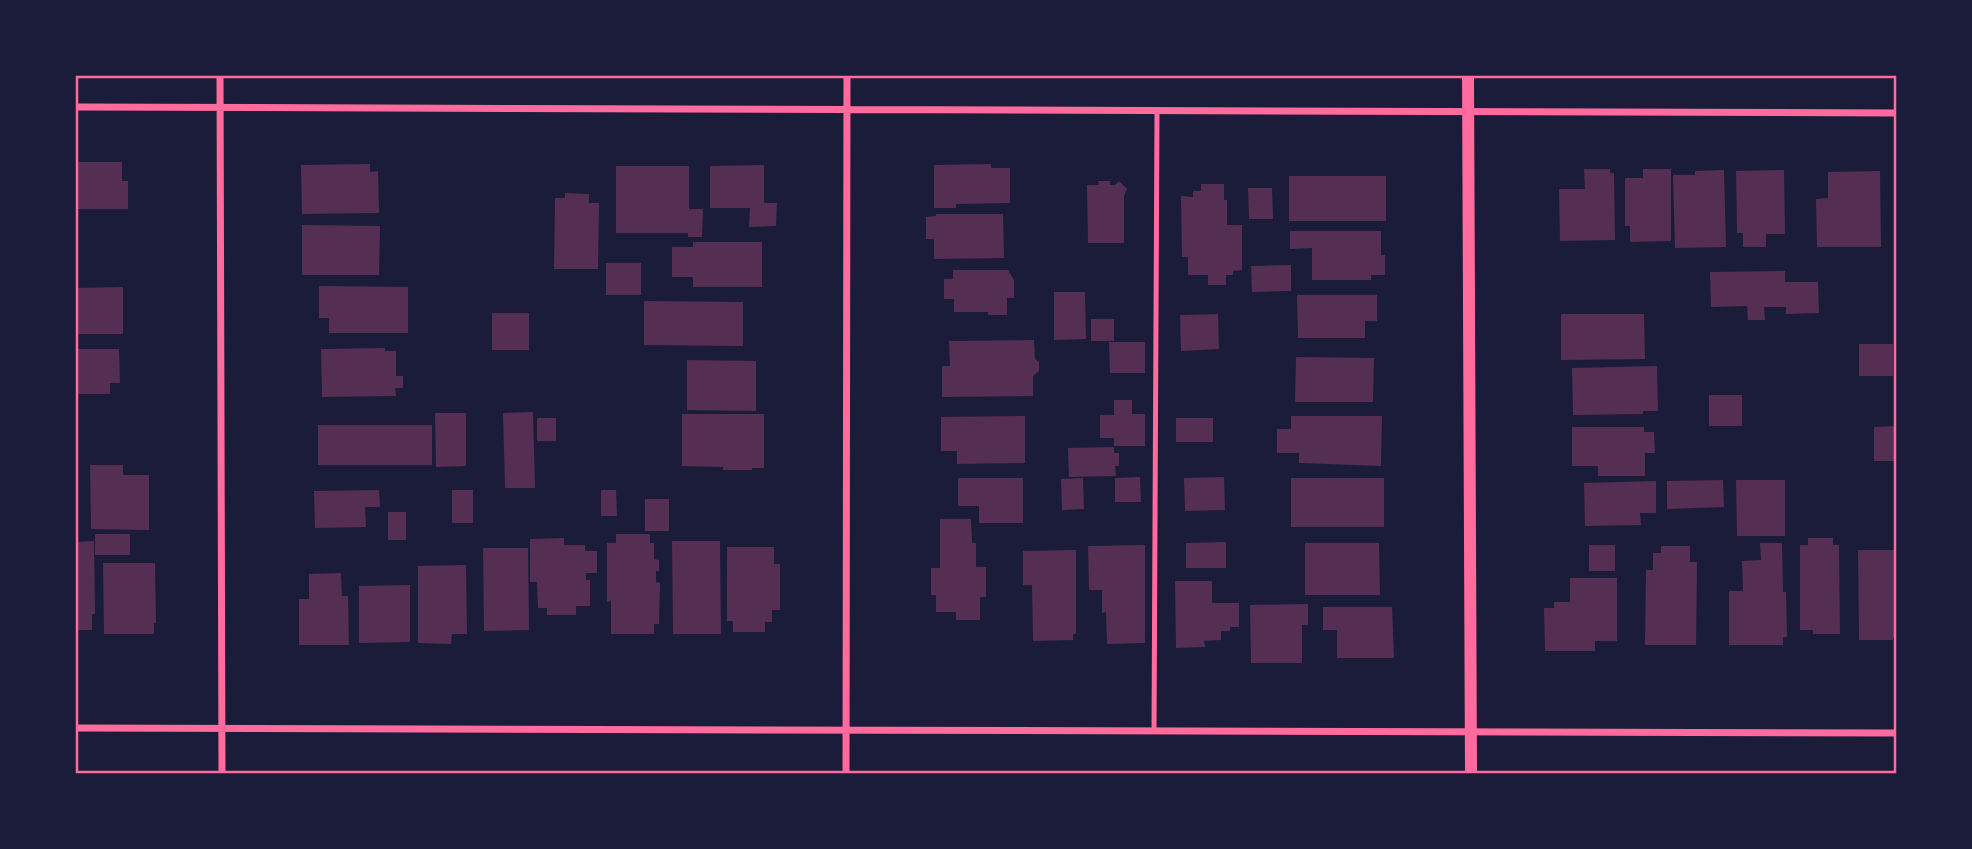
<svg xmlns="http://www.w3.org/2000/svg" width="1972" height="849" font-family="Mulish,sans-serif">
<rect width="100%" height="100%" fill="#1b1b3a"/>
<path fill="#542f53" d="M75,162h47v19h6v28h-53z
M370,164v8l8,-1 1,42 -77,1 -1,-49z
M991,164v4h19v35l-54,1v4h-22v-43z
M764,165v38h13l-1,23 -27,1 1,-19h-40v-42z
M616,166h73v43h14l-1,28h-14v-4h-72z
M1584,169h26v4h4l1,67 -55,1 -1,-52h26z
M1643,169h28v72l-41,1v-16h-5v-48h18z
M1724,170l2,77 -51,1 -2,-73h22v-4z
M1784,170l1,64h-19v13h-23v-14h-6l-1,-62z
M1880,171l1,76h-64l-1,-48 12,-1v-26z
M1289,176h97v45h-97z
M1098,181h12v4h5l4,-4 8,8 -3,7v47h-36l-1,-58h12z
M1201,184h23v16h3v25h15v45l-9,1v4h-7v10h-18v-10h-20v-18h-6l-1,-61 12,1v-6h8z
M1248,188h24l1,31h-24z
M565,193l24,1v9h10l-1,66h-44l1,-71h10z
M936,214h67l1,44 -70,1v-20h-8v-22l10,-1z
M302,225l78,1 -1,49h-77z
M1290,231h91v24h4v20h-14v5h-59v-32l-22,1z
M693,242h69v45h-69v-10h-21v-30h21z
M606,263h35v32h-35z
M1291,265v26l-39,1 -1,-26z
M953,270h55l6,10v18h-7v17h-19v-3h-34v-13h-10v-20h9z
M1785,271v11h33l1,31 -33,1v-7h-22l1,13h-17l-1,-14 -36,1 -1,-35z
M319,286l89,1v46h-79v-15h-10z
M123,287v47h-48v-46z
M1054,292h31l1,47 -32,1z
M1297,295h80v26h-12v17h-67z
M644,301l99,1v44l-99,-1z
M492,313h37v37h-37z
M1218,314l1,35 -38,2 -1,-36z
M1561,314h83l1,45 -84,1z
M1091,319h23v22h-23z
M1034,340l1,19 4,3v9l-6,5v20l-91,1v-31h8l-1,-25z
M1109,342h36v31h-35z
M1859,344h34v32h-34z
M385,348v3h11v25h7v12h-8l1,8 -74,1 -1,-48z
M75,349h44l1,34h-10v11h-35z
M1296,357l78,1 -1,44h-78z
M687,360l69,1v50l-69,-1z
M1657,366l1,45h-15v3l-70,1 -1,-47z
M1709,395h33v31h-33z
M1114,400h18v14h13v32h-31v-8h-14v-23h14z
M533,412l2,76h-30l-2,-75z
M435,413h31v53l-30,1z
M682,414h82v54h-12v2h-29v-3l-41,-1z
M1025,416v47l-68,1v-13h-16v-34z
M1291,416h91l-1,50 -82,-3v-10h-22v-24h14z
M537,418h19v23h-19z
M1176,418h37v24h-37z
M318,425h114v40h-114z
M1897,426v35h-23v-34z
M1572,427h72v5h10l1,21h-10v23h-47v-10h-26z
M1114,447v6h5v13h-4l1,10 -47,1 -1,-29z
M90,465h33v10h26v55l-58,-1z
M1140,477l1,25h-26v-24z
M1224,477l1,33 -40,1 -1,-33z
M958,478h65v45h-44v-17h-21z
M1083,478l1,31 -22,1 -1,-31z
M1291,478h93v49h-93z
M1723,480l1,27 -57,2v-28z
M1736,480h49v56h-48z
M1656,481v32h-16l1,12 -56,1 -1,-43z
M379,490l1,17h-15l1,20 -51,1 -1,-37z
M452,490h21v33h-21z
M601,490h15l1,26h-16z
M645,499h24v32h-24z
M388,512h18v28h-18z
M940,519h31l1,24h4v24h10v30h-6v23h-24v-8h-20v-17h-5v-27h9z
M95,534h35v21h-35z
M616,534h34v9h4v16l5,1v11h-3v11l4,1 -1,41h-5v10h-43v-33l-4,1v-59h9z
M564,538v7h21v6h12v22h-11v7h4v26h-14v9h-29v-7h-9l-1,-26h-7v-43z
M1808,538h25v7h6l1,89h-27v-4h-13v-85h8z
M94,541l1,73h-3v16h-17v-88z
M672,541h48l1,93h-48z
M1226,542v26h-40v-25z
M1305,543h74l1,52h-75z
M1760,543h22l1,49h3l1,45h-4v8h-54v-54h14l-1,-30 19,-1z
M1145,545v98l-38,1 -1,-32 -4,1v-23h-13l-1,-44z
M1589,545h26v26h-26z
M1661,546h29v16h7l-1,83h-51l1,-75h7v-17h8z
M727,547h47v17h6v46h-8v12h-7v10h-32v-11h-6z
M483,548h45l1,82 -45,1z
M1076,550v84h-3v6l-40,1 -1,-56h-9v-34z
M1858,550h39v87h-4v3h-34z
M103,563h52l1,60h-2v11h-50z
M466,565l1,69h-15l-1,10 -33,-1v-77z
M341,573l1,23h6l1,49h-50v-46h10v-25z
M1570,578h47v63h-22v10h-50l-1,-43h10v-6h16z
M1175,581h37v22h27v24h-9v4h-9v9l-17,1 1,6 -29,1z
M410,585v57l-51,1v-57z
M1308,604v21h-6v38h-51l-1,-58z
M1323,607h69l2,51h-57v-28h-14z"/>
<g fill="none" stroke-linecap="round" stroke-linejoin="round">
<path stroke="#ff6b9d" stroke-width="5" d="M1154,731l3,-620"/>
<path stroke="#ff6b9d" stroke-width="7" d="M220,75l2,699
M75,107l1822,6
M75,728l1822,5
M846,774l1,-699"/>
<path stroke="#ff6b9d" stroke-width="12" d="M1468,75l3,699"/>
</g>
<rect width="1972" height="849" fill="none" stroke="#1b1b3a" stroke-width="154"/>
<rect x="77" y="77" width="1818" height="695" fill="none" stroke="#ff6b9d" stroke-width="2.5"/>
</svg>
